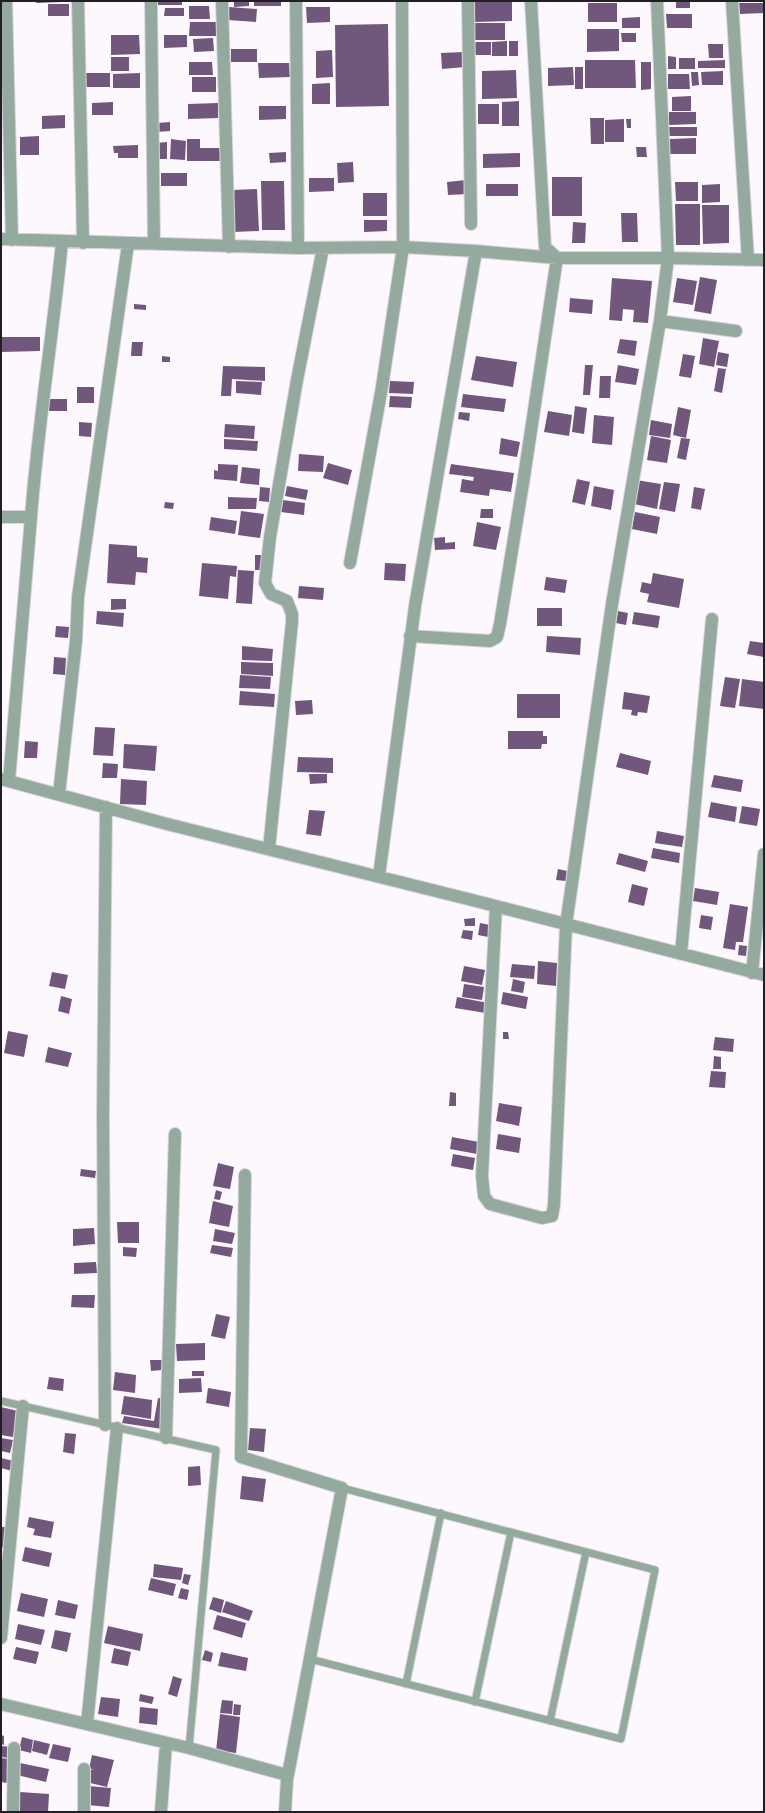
<svg xmlns="http://www.w3.org/2000/svg" width="765" height="1813" font-family="Helvetica,sans-serif">
<rect width="100%" height="100%" fill="#fcf8fe"/>
<path fill="#70577b" d="M36,1h26v1l-26,1z
M158,1h24v4h-24z
M234,1h15v5l-15,1z
M254,1h27v5h-27z
M475,1h37v20l-37,1z
M676,1h14v7h-14z
M588,3h29v19h-29z
M739,3h25v10l-24,1z
M48,4h21v12h-21z
M189,6h20l1,13h-21z
M229,7l28,2 -1,13 -28,-2z
M306,7h24v15l-23,1z
M165,8h19v8h-20z
M666,14h26v14h-25z
M640,17v11h-18v-10z
M190,22h26v14h-27z
M475,23h30v17h-30z
M388,24l1,82 -53,1 -1,-82z
M587,29h32v22l-32,1z
M621,33h15v9h-14z
M111,35h28l1,19 -29,1z
M164,35h23v12l-23,1z
M213,38l1,13 -20,1 -1,-13z
M507,41v15h-15v-14z
M509,41h9v15h-9z
M473,42h18v13h-18z
M708,44h15v14h-14z
M231,49h26v13h-26z
M332,50l1,27 -17,1v-27z
M464,52l1,15 -23,2 -1,-16z
M668,56l8,1v12h-8z
M111,57h18v14h-18z
M679,58h16v11h-16z
M585,60h50l1,28h-51z
M725,60v8h-27v-7z
M189,62h23l1,13h-24z
M641,62h10v27l-10,1z
M258,63h31l1,14 -31,1z
M573,67l1,18 -26,1v-18z
M575,67h8v22h-8z
M516,70l1,28 -35,1v-28z
M723,71v14h-21l-1,-13z
M691,72h7l1,13 -7,1z
M85,73h25v14h-25z
M140,73v15h-27v-14z
M668,74h21l1,15h-22z
M192,77h24v15h-24z
M330,83v21h-18v-20z
M691,96v15h-19v-14z
M519,101v25h-17v-24z
M113,102v13h-21v-12z
M218,103v15l-30,1v-15z
M478,104h21v20h-21z
M259,106h27v13l-27,1z
M669,112h27v12l-27,1z
M65,115v13l-23,1v-13z
M590,118h14v26h-13z
M624,119v23h-19v-22z
M626,119h5v9h-4z
M170,122v9l-13,1v-9z
M669,127h28v9h-28z
M39,136v19h-19v-18z
M696,138v16h-26v-15z
M171,139l15,2 -1,19 -15,-1z
M187,139h13v9h21v13h-34z
M167,142v17h-11v-16z
M138,145v13h-20v-5h-4l-1,-7z
M636,147h10l1,10h-10z
M286,152v10l-16,1 -1,-10z
M520,153v14l-37,1v-14z
M353,162l1,20 -16,1 -1,-20z
M161,173h26v13h-26z
M552,177h30v39h-30z
M309,178h25v13l-25,1z
M466,180l2,14 -20,1 -1,-13z
M261,181h23l1,49h-23z
M675,182h23v19h-22z
M486,184h32v12h-32z
M720,184v18l-18,1v-18z
M257,189l2,42 -25,1 -1,-42z
M363,193h24v23h-24z
M675,204h25v41h-24z
M702,205h27v38l-26,1z
M621,213h16l1,29h-16z
M364,220h23v11l-23,1z
M573,222l13,1 -1,20h-13z
M700,277l17,3 -6,34 -17,-3z
M612,278l40,3 -4,42 -15,-1 1,-12 -11,-1 -1,12 -13,-1z
M677,278l20,3 -4,24 -20,-3z
M570,298l23,2 -1,14 -23,-2z
M134,304l12,1v5l-12,-1z
M1,337h39v14l-39,1z
M703,338l16,3 -5,26 -15,-3z
M620,339l17,2 -2,15 -18,-3z
M132,342h11l-1,14h-11z
M718,352l11,2 -2,13 -11,-2z
M683,354l12,2 -4,22 -12,-2z
M162,356l8,1v5h-8z
M476,356l41,6 -4,25 -42,-7z
M585,365h8l-3,30h-7z
M618,365l21,4 -3,16 -21,-3z
M223,366l42,1v14l-33,-2 -1,17h-10z
M718,368l8,1 -4,24 -8,-2z
M600,376h11l-1,22h-11z
M236,381l26,1 -1,13 -25,-2z
M390,381l24,1 -1,12 -24,-1z
M77,387h17v16h-17z
M463,394l43,5 -2,13 -43,-5z
M390,396l22,1 -1,11 -22,-1z
M48,399h19v12h-19z
M575,406l12,2 -3,26 -12,-2z
M678,407l13,3 -5,28 -13,-3z
M548,411l24,4 -3,21 -25,-4z
M459,412l11,1 -1,8 -11,-2z
M594,415l20,2 -2,28 -20,-2z
M651,420l21,4 -2,14 -21,-3z
M79,422l13,1 -1,14 -12,-1z
M225,424l30,2 -1,13 -30,-2z
M651,436l20,4 -4,23 -20,-3z
M501,438l19,4 -3,15 -18,-3z
M681,438l9,1 -4,21 -9,-2z
M224,439l34,2 -1,10 -33,-2z
M299,454l25,2 -1,16 -25,-1z
M328,463l24,7 -4,15 -25,-7z
M218,464l20,1 -1,16 -23,-2v-9l4,1z
M451,464l63,9 -3,19 -21,-3 -1,7 -29,-4 2,-13 11,2 1,-4 -25,-3z
M242,467l18,2 -1,16 -19,-2z
M577,479l13,3 -5,23 -13,-3z
M636,480l25,4 -4,25 -23,-5z
M664,482l16,2 -5,28 -16,-3z
M287,486l21,4 -2,10 -21,-4z
M594,486l20,4 -3,20 -20,-4z
M260,487l10,1 -1,14 -10,-1z
M694,487l11,2 -4,21 -10,-2z
M228,497l29,1 -1,11h-28z
M283,500l22,3 -1,12 -23,-3z
M165,502l9,1 -1,6 -9,-1z
M481,509h12v9h-13z
M241,511l23,3 -4,24 -22,-3z
M635,512l25,5 -3,17 -25,-5z
M211,517l26,4 -2,13 -26,-4z
M477,522l24,5 -5,23 -23,-4z
M445,537v6l10,-1v7l-20,1 -1,-12z
M109,544l28,2v11l11,1 -1,15 -11,-1 -1,13 -28,-2z
M255,555h8l-1,15h-7z
M202,563l35,3 -1,11 -6,-1 -2,23 -29,-3z
M385,563l21,1 -1,17 -21,-1z
M238,570l16,1 -2,33 -16,-1z
M653,573l31,6 -5,29 -32,-6 2,-8 -9,-2 2,-10 9,2z
M546,577l21,3 -2,13 -21,-3z
M299,586l25,2 -1,12 -25,-2z
M111,599h15v10l-15,1z
M537,608h25v18h-25z
M97,611l27,2 -1,14 -27,-3z
M618,611l10,2 -2,12 -10,-2z
M634,612l26,4 -2,12 -26,-4z
M56,626l13,1 -1,11 -13,-1z
M547,636l34,2 -1,17 -34,-3z
M750,641l14,2v14l-17,-3z
M242,646l31,3 -1,12 -30,-1z
M54,657l12,1 -1,17 -12,-1z
M241,662l32,1v13l-32,-2z
M240,675l31,2 -1,12 -31,-1z
M725,677l15,2 -5,29 -15,-2z
M742,679l22,3v27l-25,-3z
M240,691l35,3 -1,13 -35,-2z
M624,692l26,4 -3,17 -9,-1 -1,4 -6,-1 1,-5 -10,-1z
M517,694h43v24h-43z
M312,700l1,14 -17,1 -1,-14z
M95,727l20,1 -2,28 -20,-1z
M508,731h35v5h4v8h-5l-1,5h-33z
M25,741l13,1 -1,16h-13z
M124,744l33,2 -2,25 -32,-3z
M620,753l31,8 -3,14 -32,-8z
M298,757l35,1v15l-36,-1z
M103,763l15,1 -1,14h-15z
M309,774h18v9l-17,1z
M714,775l29,5 -2,12 -30,-5z
M121,779l26,2 -1,24 -26,-1z
M711,802l26,5 -2,15 -27,-5z
M742,806l18,3 -3,17 -18,-3z
M309,810l16,1 -4,25 -15,-2z
M657,831l27,5 -2,11 -27,-4z
M653,848l27,5 -1,10 -28,-5z
M619,853l29,8 -3,11 -29,-8z
M558,869l9,2 -1,10 -10,-1z
M632,884l16,4 -4,18 -16,-4z
M695,888l24,4 -2,13 -24,-4z
M730,904l18,3 -5,35h-7l-1,8 -12,-2z
M701,915l12,2 -2,13 -12,-2z
M475,918v8h-10l-1,-7z
M480,923l10,2 -2,12 -10,-2z
M463,930l10,1 -1,9 -11,-2z
M739,945l8,1 -1,10 -8,-1z
M538,961l19,2 -1,23 -19,-2z
M512,964l23,2 -1,13 -24,-2z
M464,966l21,4 -3,15 -21,-4z
M52,972l16,3 -3,14 -16,-3z
M513,979l12,3 -2,11 -12,-2z
M464,984l20,3 -2,13 -20,-3z
M503,992l25,5 -2,12 -25,-5z
M61,996l11,3 -3,15 -11,-3z
M457,997l31,6 -2,10 -31,-5z
M8,1031l20,4 -4,22 -20,-4z
M503,1032h5l1,7h-6z
M715,1037l19,2 -1,13 -20,-2z
M48,1047l24,6 -4,14 -23,-5z
M714,1056l7,1v12h-8z
M711,1071l15,1 -1,16 -16,-1z
M450,1092l6,1v13h-7z
M499,1103l23,4 -3,19 -23,-5z
M498,1134l23,4 -2,15 -23,-4z
M452,1137l27,5 -2,12 -27,-5z
M453,1154l22,4 -2,12 -22,-4z
M218,1163l16,4 -4,22 -17,-3z
M81,1169l15,2 -1,7 -15,-2z
M216,1190l6,2 -2,8 -6,-1z
M213,1201l20,5 -4,21 -20,-4z
M117,1222h22v21h-21z
M94,1228l1,16 -22,2v-17z
M215,1229l20,4 -3,11 -19,-3z
M212,1245l21,3 -2,9 -21,-4z
M123,1247l14,1 -1,9 -13,-1z
M96,1262l1,11 -23,1v-11z
M72,1295h23l-1,13 -23,-1z
M216,1314l14,3 -5,22 -14,-3z
M205,1343v17l-28,1 -1,-17z
M150,1360h12v10l-11,1z
M192,1371h12v5h-12z
M115,1372l21,3 -1,18 -22,-3z
M49,1377l15,2 -1,12 -16,-2z
M201,1378l1,14 -23,1v-14z
M208,1388l23,4 -2,15 -23,-4z
M124,1396l28,4 -1,19 -30,-5z
M158,1398l8,1 -4,30 -40,-6 2,-7 30,5z
M1,1407l17,4 -5,26 -12,-2z
M250,1428l16,1 -2,23 -16,-2z
M65,1433l11,1 -2,20 -11,-2z
M1,1438l12,2 -3,13 -9,-2z
M1,1458l13,3 -2,10 -11,-3z
M200,1466l1,19 -13,1v-19z
M242,1476l24,3 -3,23 -23,-3z
M29,1517l25,5 -3,16 -18,-3 2,-6 -8,-2z
M1,1527h5l-3,21 -2,-1z
M25,1547l27,6 -3,14 -27,-6z
M154,1564l29,4 -2,12 -28,-3z
M184,1574l7,1 -3,10 -6,-2z
M151,1578l25,6 -3,12 -25,-6z
M181,1588l8,2 -2,10 -9,-2z
M21,1593l27,6 -4,18 -27,-6z
M213,1597l11,3 -3,13 -12,-4z
M58,1600l20,5 -3,14 -20,-4z
M226,1601l27,10 -4,10 -27,-9z
M217,1615l29,8 -4,15 -29,-9z
M18,1624l27,6 -4,15 -26,-6z
M108,1626l35,8 -3,17 -36,-8z
M55,1630l16,3 -4,19 -16,-4z
M16,1647l23,5 -3,12 -23,-5z
M114,1648l17,4 -3,14 -17,-3z
M205,1650l8,3 -2,9 -9,-2z
M221,1652l27,6 -2,13 -28,-5z
M173,1676l9,3 -5,18 -9,-3z
M140,1694l14,3 -2,7 -13,-3z
M101,1697l19,2 -2,18 -20,-3z
M222,1700l11,1 -1,13 -12,-1z
M234,1704l7,1 -1,10h-7z
M140,1707l18,2 -1,16 -18,-2z
M220,1714l20,3 -4,36 -20,-2z
M1,1735l3,1v9l-3,-1z
M22,1737l11,3 -2,13 -12,-3z
M34,1740l16,4 -3,11 -15,-4z
M53,1744l18,4 -3,14 -19,-4z
M1,1746l9,1 -1,11 -8,-1z
M92,1755l22,5 -7,27 -21,-5 3,-12h5l-5,-1z
M1,1758l9,1 -3,24 -6,-1z
M20,1763l29,6 -3,13 -29,-7z
M89,1786l22,2 -2,19 -22,-2z
M20,1792l29,2 -1,18h-30z"/>
<g fill="none" stroke-linecap="round" stroke-linejoin="round">
<defs>
<path id="lane" d="M1,1401l215,49 -27,298
M310,1659l311,80 34,-169 -313,-82
M406,1684l35,-171
M475,1702l36,-170
M550,1721l36,-169"/>
<path id="street" d="M6,1l6,239
M78,1l5,242
M151,1l3,243
M222,1l7,246
M296,1l2,247
M468,1l3,223
M732,1l16,259
M1,239l297,9 105,-1 73,4 81,7h111l96,2
M660,321l76,10
M1,517h30c7,-92 22,-183 31,-275
M350,563l32,-176 21,-140 -1,-246
M410,636l80,5 7,-4 3,-13 24,-147 33,-219 -12,-11 -14,-246
M1,779l166,45 305,76 292,75
M9,781l22,-264
M59,794l17,-153 2,-44 50,-353
M269,849l23,-227v-8l-5,-13 -16,-7 -6,-11 5,-46 27,-157 26,-132
M379,876l36,-270 61,-355
M496,906l-14,270 2,20 6,8 52,14 10,-2 2,-11 12,-280 46,-321 48,-283 8,-63 -11,-257
M681,954l31,-335
M752,973l12,-119
M245,1175l-4,282 101,31 -55,292 -2,32
M105,1425l-2,-312 3,-306
M166,1438l9,-304
M1,1638l22,-232
M1,1704l188,44 98,27v5
M87,1724l30,-296
M84,1769v43
M13,1812l1,-64
M161,1812l5,-69"/>
</defs>
<use href="#lane" stroke="#d9d5db" stroke-width="9"/>
<use href="#street" stroke="#d9d5db" stroke-width="14"/>
<use href="#lane" stroke="#95aa9e" stroke-width="7"/>
<use href="#street" stroke="#95aa9e" stroke-width="12"/>
</g>
<rect width="765" height="1813" fill="none" stroke="#221f24" stroke-width="4"/>
</svg>
